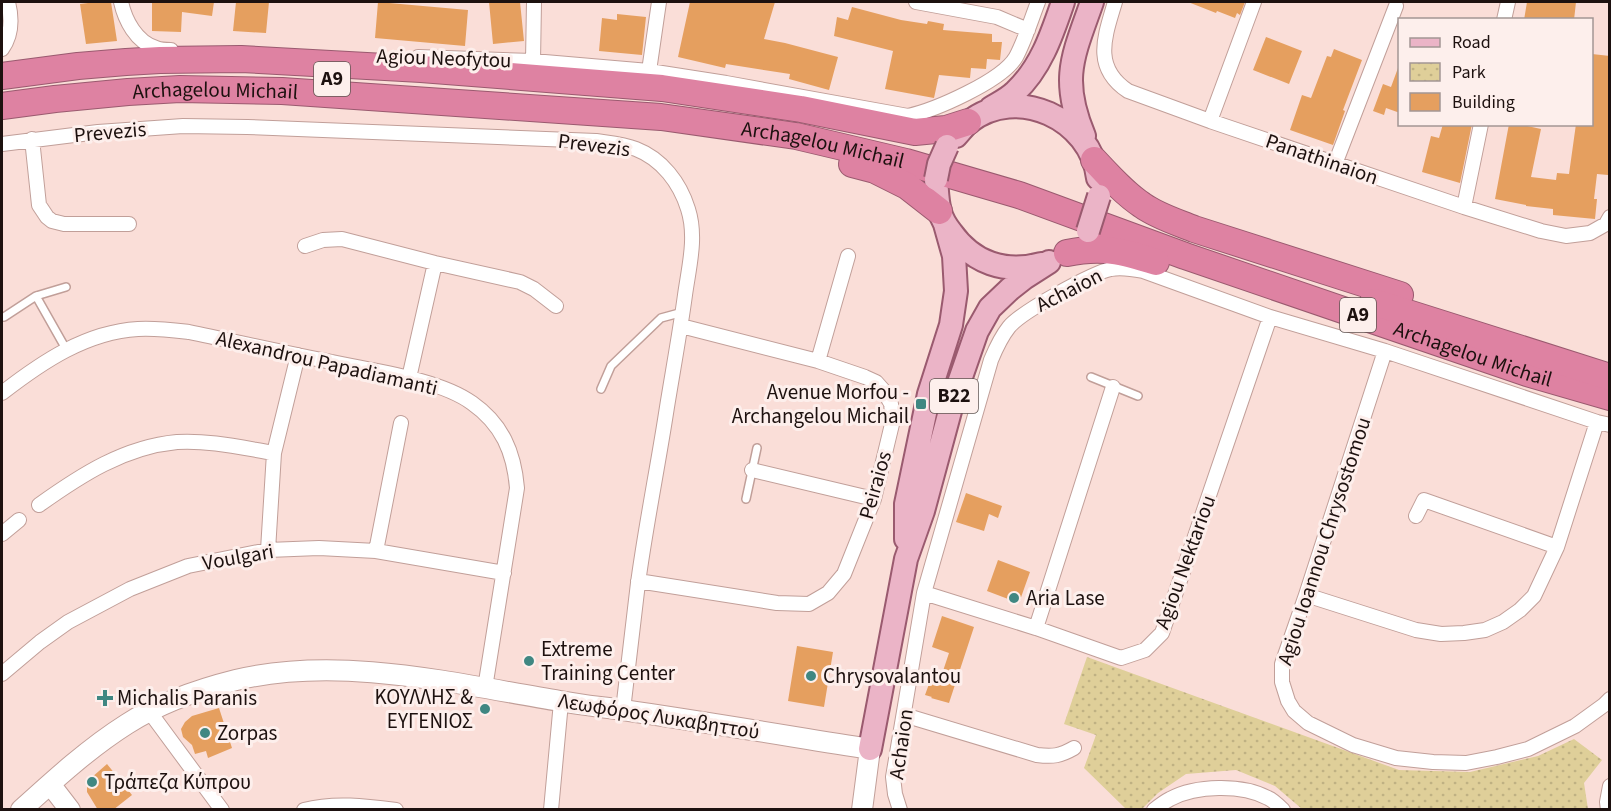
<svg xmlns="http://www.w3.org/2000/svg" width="1611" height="811" font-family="'Source Sans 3',sans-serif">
<defs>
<pattern id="park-dots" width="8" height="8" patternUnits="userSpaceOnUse" patternTransform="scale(1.5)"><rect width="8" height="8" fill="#dfcf99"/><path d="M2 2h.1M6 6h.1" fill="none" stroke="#bfb183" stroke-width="1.8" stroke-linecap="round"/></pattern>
</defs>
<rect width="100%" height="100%" fill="#faded8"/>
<path fill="url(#park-dots)" d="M1087,657l312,113 71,2 68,-16 36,-17 28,21 -18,23 4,26h-286l-27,-23 -39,-16 -50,4 -28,19 -16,16h-16l-42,-41 12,-33 -32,-11z"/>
<path fill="#e59f5f" d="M96,2h15l6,39 -31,3 -6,-40z
M152,2h62l-2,14 -30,-4 -1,20 -29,-1z
M236,2h33l-3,31 -33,-2z
M378,2l90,8 -3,36 -90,-8z
M489,2h31l4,39 -31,3z
M690,2h85l-11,37 21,4 53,14 -9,33 -40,-11 1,-5 -64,-10 -1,4 -47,-11z
M1188,2h57l-5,13 -3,-2 -2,5 -18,-7 -1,2z
M1527,2h49l-2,18h-50z
M852,7l49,13 26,4 1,-3 16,3 -1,6 49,4v8h10l-2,18 -13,-1 -1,10 -15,-1 -1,10 -31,-3 -5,23 -49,-9 8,-38 -59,-15 3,-19 11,3z
M617,14l29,3 -4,38 -43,-4 3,-33 15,2z
M1266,37l36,14 -13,33 -36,-14z
M1334,49l28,11 -19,50 2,1 -12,34 -43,-15 12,-35 9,3 16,-42 4,1z
M1592,54l18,2v108l-2,11 -11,-1 -3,25h3l-2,20 -42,-4v-6l-27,-3v-1l-31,-6 14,-75h10l22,5 -10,48 25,3 1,-7 12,1 7,-50h16z
M1398,68h2v45l-14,-5 -2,7 -11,-4 10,-27 8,3z
M1443,124h29l-12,59 -38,-11 9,-36 8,2z
M966,493l36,13 -4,12 -9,-4 -5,17 -28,-9z
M998,560l32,12 -11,31 -32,-12z
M942,616l32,11 -25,76 -18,-5 1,-1 -7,-2 4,-11h-3l5,-14 11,4 7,-21 -17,-6z
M797,646l36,6 -9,55 -36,-6z
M219,708l13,40 -24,10 -2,-7 -11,3 -3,-9 -9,-8 -2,-8 4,-7 7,-6z
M107,764l25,31 -19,15h-15l-11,-18v-8l4,-6z"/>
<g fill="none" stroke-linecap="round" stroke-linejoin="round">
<defs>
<path id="lane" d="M36,296l30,53
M4,317l32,-21 30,-9
M1091,377l47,19
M601,389l10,-23 50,-48 22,-6
M746,499l11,-51"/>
<path id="street" d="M121,2c4,18 15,40 35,46 4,2 10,2 15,2
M916,2l81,15 31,13
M1115,2c-10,34 -23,65 13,89l82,30 254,86 77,24 25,5 24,-3 16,-9 4,-7
M1504,20l4,-18
M2,49c10,-14 10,-31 6,-47
M418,57l115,4 116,10 77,12 182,33c27,-6 94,-35 108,-59 9,-17 15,-37 22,-55
M533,61l1,-59
M649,71l10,-69
M1210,121l44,-119
M32,139l7,66 8,12 5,4 12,3h65
M2,144l96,-12 85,-6 64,1 349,14c13,2 27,3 40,8 26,10 44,34 52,60 9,28 1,57 -3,86 -5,37 -12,75 -18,112 -9,59 -21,117 -29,176 -5,42 -10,85 -15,127
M1335,164l61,-158
M1464,207l17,-83
M305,246l18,-6 19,-1 93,24 85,19 14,7 22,17
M1385,351l-79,244 -24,69v18l6,19 6,10 14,12 45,22 43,13 37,4 33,1 31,-6 31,-8 47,-23 29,-21 6,-6
M818,361l30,-105
M409,378l26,-115
M2,393c40,-31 84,-61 136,-64 18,-1 34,1 51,3 48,10 96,21 143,30 41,9 107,17 140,41 30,21 42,49 45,85l-32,200
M752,470l122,29
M39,505c42,-30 85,-58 138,-63 32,-2 66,6 97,11
M1416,516l8,-16 133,47
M2,534l17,-14
M268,550l6,-97 24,-98
M376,551l25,-128
M638,581l139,22 32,1 19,-11 16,-19 30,-75 19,-79 -2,-16 -7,-13 -8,-9 -11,-5 -47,-16 -137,-35
M924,593l112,35 85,30 24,-8 17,-17 108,-316
M1306,595l110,35 25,4 23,-1 21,-3 18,-8 17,-12 14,-14 23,-49 40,-125
M1036,628l77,-241
M2,674l38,-32 28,-20 62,-33 58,-23 80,-16 51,-2 57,3 128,22
M149,711l73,99
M904,715l133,40c16,2 23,1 37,-7
M304,810c30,-8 62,-4 92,0
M551,810l10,-108
M900,810l-5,-16 -2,-17 31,-184 67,-233c5,-12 10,-23 18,-33 12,-15 83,-54 102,-58 11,-2 22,0 32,2l127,46 115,34 212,71 13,3
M1154,810c5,-4 10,-8 16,-11 26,-14 72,-15 98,-1 5,2 10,7 15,12
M1608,810l-1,-8 3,-16"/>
<path id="secondary" d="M50,784l20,26
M21,810c33,-30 68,-62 106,-86 31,-20 73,-35 109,-44 105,-25 220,4 324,21 21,4 42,6 63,9 82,12 165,26 247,39l-8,61"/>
<path id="primary" d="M991,108c8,-5 17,-9 24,-16 26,-24 37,-58 48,-90
M956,136c4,-4 8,-10 13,-14 48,-38 122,-3 129,56
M1084,136c-24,-57 -11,-80 8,-134
M936,179c1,10 1,22 4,33 2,7 6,14 11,20 22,31 54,42 90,32
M906,539v-35l23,-110 22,-69 5,-34 -2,-35 -9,-32
M870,749l36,-190 17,-48 30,-111 24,-69 13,-23 20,-19 14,-11 25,-16"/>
<g id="highway">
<path d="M2,76l76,-10 48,-4 34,-2 81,-1 180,10 241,19 139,21 114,23 31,-3 22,-7"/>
<path id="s1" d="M2,106l53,-7 73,-7 52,-3 102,2 379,26 135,19 110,26 113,33 166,61 342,117 83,24"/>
<path d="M1094,160c15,16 30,33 48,45 15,11 35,17 52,24l206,66"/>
<path d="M852,164l23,6 32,16 32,25"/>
<path d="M1067,253c35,-7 55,-2 89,9"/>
<path d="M1373,302l237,75"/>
</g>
</defs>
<use href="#lane" stroke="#c19f99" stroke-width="10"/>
<use href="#street" stroke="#c19f99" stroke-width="16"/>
<use href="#secondary" stroke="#c19f99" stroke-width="22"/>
<use href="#primary" stroke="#9a5a6f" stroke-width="26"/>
<use href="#highway" stroke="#9a5a6f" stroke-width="28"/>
<use href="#lane" stroke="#fff" stroke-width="7"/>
<use href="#street" stroke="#fff" stroke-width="14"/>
<use href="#secondary" stroke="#fff" stroke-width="20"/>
<use href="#primary" stroke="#ebb4c7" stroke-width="22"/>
<use href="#highway" stroke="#de82a2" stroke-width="26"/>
<defs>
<path id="primary-bridge" d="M936,179l3,-15 8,-18
M1088,231l11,-35"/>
</defs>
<use href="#primary-bridge" stroke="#9a5a6f" stroke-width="26" stroke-linecap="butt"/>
<use href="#primary-bridge" stroke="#ebb4c7" stroke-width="22"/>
</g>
<g fill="#408782" stroke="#fdefec" stroke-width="2">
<rect x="915" y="398" width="12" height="12" rx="3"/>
<circle cx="1014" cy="598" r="6"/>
<circle cx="529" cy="661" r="6"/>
<circle cx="811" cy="676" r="6"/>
<path d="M102 689h6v6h6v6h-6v6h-6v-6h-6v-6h6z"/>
<circle cx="485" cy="709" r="6"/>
<circle cx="205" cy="733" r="6"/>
<circle cx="92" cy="782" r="6"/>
</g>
<g text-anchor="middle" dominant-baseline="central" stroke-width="6" stroke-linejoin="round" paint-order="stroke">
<g fill="#fdefec" stroke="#605451" stroke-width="1.5">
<rect x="314" y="62" width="36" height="34" rx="4.5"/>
<rect x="1340" y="298" width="36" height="34" rx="4.5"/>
<rect x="930" y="379" width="48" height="34" rx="4.5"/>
</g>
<g font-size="20" font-weight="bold" fill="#1d110f">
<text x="332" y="79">A9</text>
<text x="1358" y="315">A9</text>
<text x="954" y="396">B22</text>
</g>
<g font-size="21" fill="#1d110f" stroke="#fdefec">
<text transform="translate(444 58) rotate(2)">Agiou Neofytou</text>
<text stroke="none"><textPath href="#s1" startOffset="214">Archagelou Michail</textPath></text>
<text transform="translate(110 132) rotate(-5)">Prevezis</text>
<text transform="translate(594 145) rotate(7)">Prevezis</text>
<text stroke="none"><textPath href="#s1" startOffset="825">Archagelou Michail</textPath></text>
<text transform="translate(1322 159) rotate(19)">Panathinaion</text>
<text transform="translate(1069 290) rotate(-27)">Achaion</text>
<text stroke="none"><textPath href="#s1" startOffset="1509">Archagelou Michail</textPath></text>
<text transform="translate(327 363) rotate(13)">Alexandrou Papadiamanti</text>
<text transform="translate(875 485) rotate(-74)">Peiraios</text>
<text transform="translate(1324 541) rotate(-72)">Agiou Ioannou Chrysostomou</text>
<text transform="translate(238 557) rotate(-10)">Voulgari</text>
<text transform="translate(1185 562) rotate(-70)">Agiou Nektariou</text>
<text transform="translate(659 716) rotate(9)">Λεωφόρος Λυκαβηττού</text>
<text transform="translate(901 744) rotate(-82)">Achaion</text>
</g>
<g font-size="21" fill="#1d110f" stroke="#fdefec" text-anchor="start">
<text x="909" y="392" text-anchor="end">Avenue Morfou -<tspan x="909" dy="24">Archangelou Michail</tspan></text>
<text x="1026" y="598">Aria Lase</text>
<text x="541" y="649">Extreme<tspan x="541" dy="24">Training Center</tspan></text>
<text x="823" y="676">Chrysovalantou</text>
<text x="473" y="697" text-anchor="end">ΚΟΥΛΛΗΣ &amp;<tspan x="473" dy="24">ΕΥΓΕΝΙΟΣ</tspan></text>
<text x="117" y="698">Michalis Paranis</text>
<text x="217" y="733">Zorpas</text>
<text x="104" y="782">Τράπεζα Κύπρου</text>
</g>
</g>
<rect width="1611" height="811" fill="none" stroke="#1d110f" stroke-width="6"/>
<rect x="1398" y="18" width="195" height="108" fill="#fdefec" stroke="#a39694" stroke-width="1.5"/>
<rect x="1410" y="38" width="30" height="9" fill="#ebb4c7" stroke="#a39694" stroke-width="1.5"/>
<text x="1452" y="48" font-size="18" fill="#1d110f">Road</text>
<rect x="1410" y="63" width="30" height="18" fill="url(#park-dots)" stroke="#a39694" stroke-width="1.5"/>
<text x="1452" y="78" font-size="18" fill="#1d110f">Park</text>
<rect x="1410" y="93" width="30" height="18" fill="#e59f5f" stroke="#a39694" stroke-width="1.5"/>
<text x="1452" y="108" font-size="18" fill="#1d110f">Building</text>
</svg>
